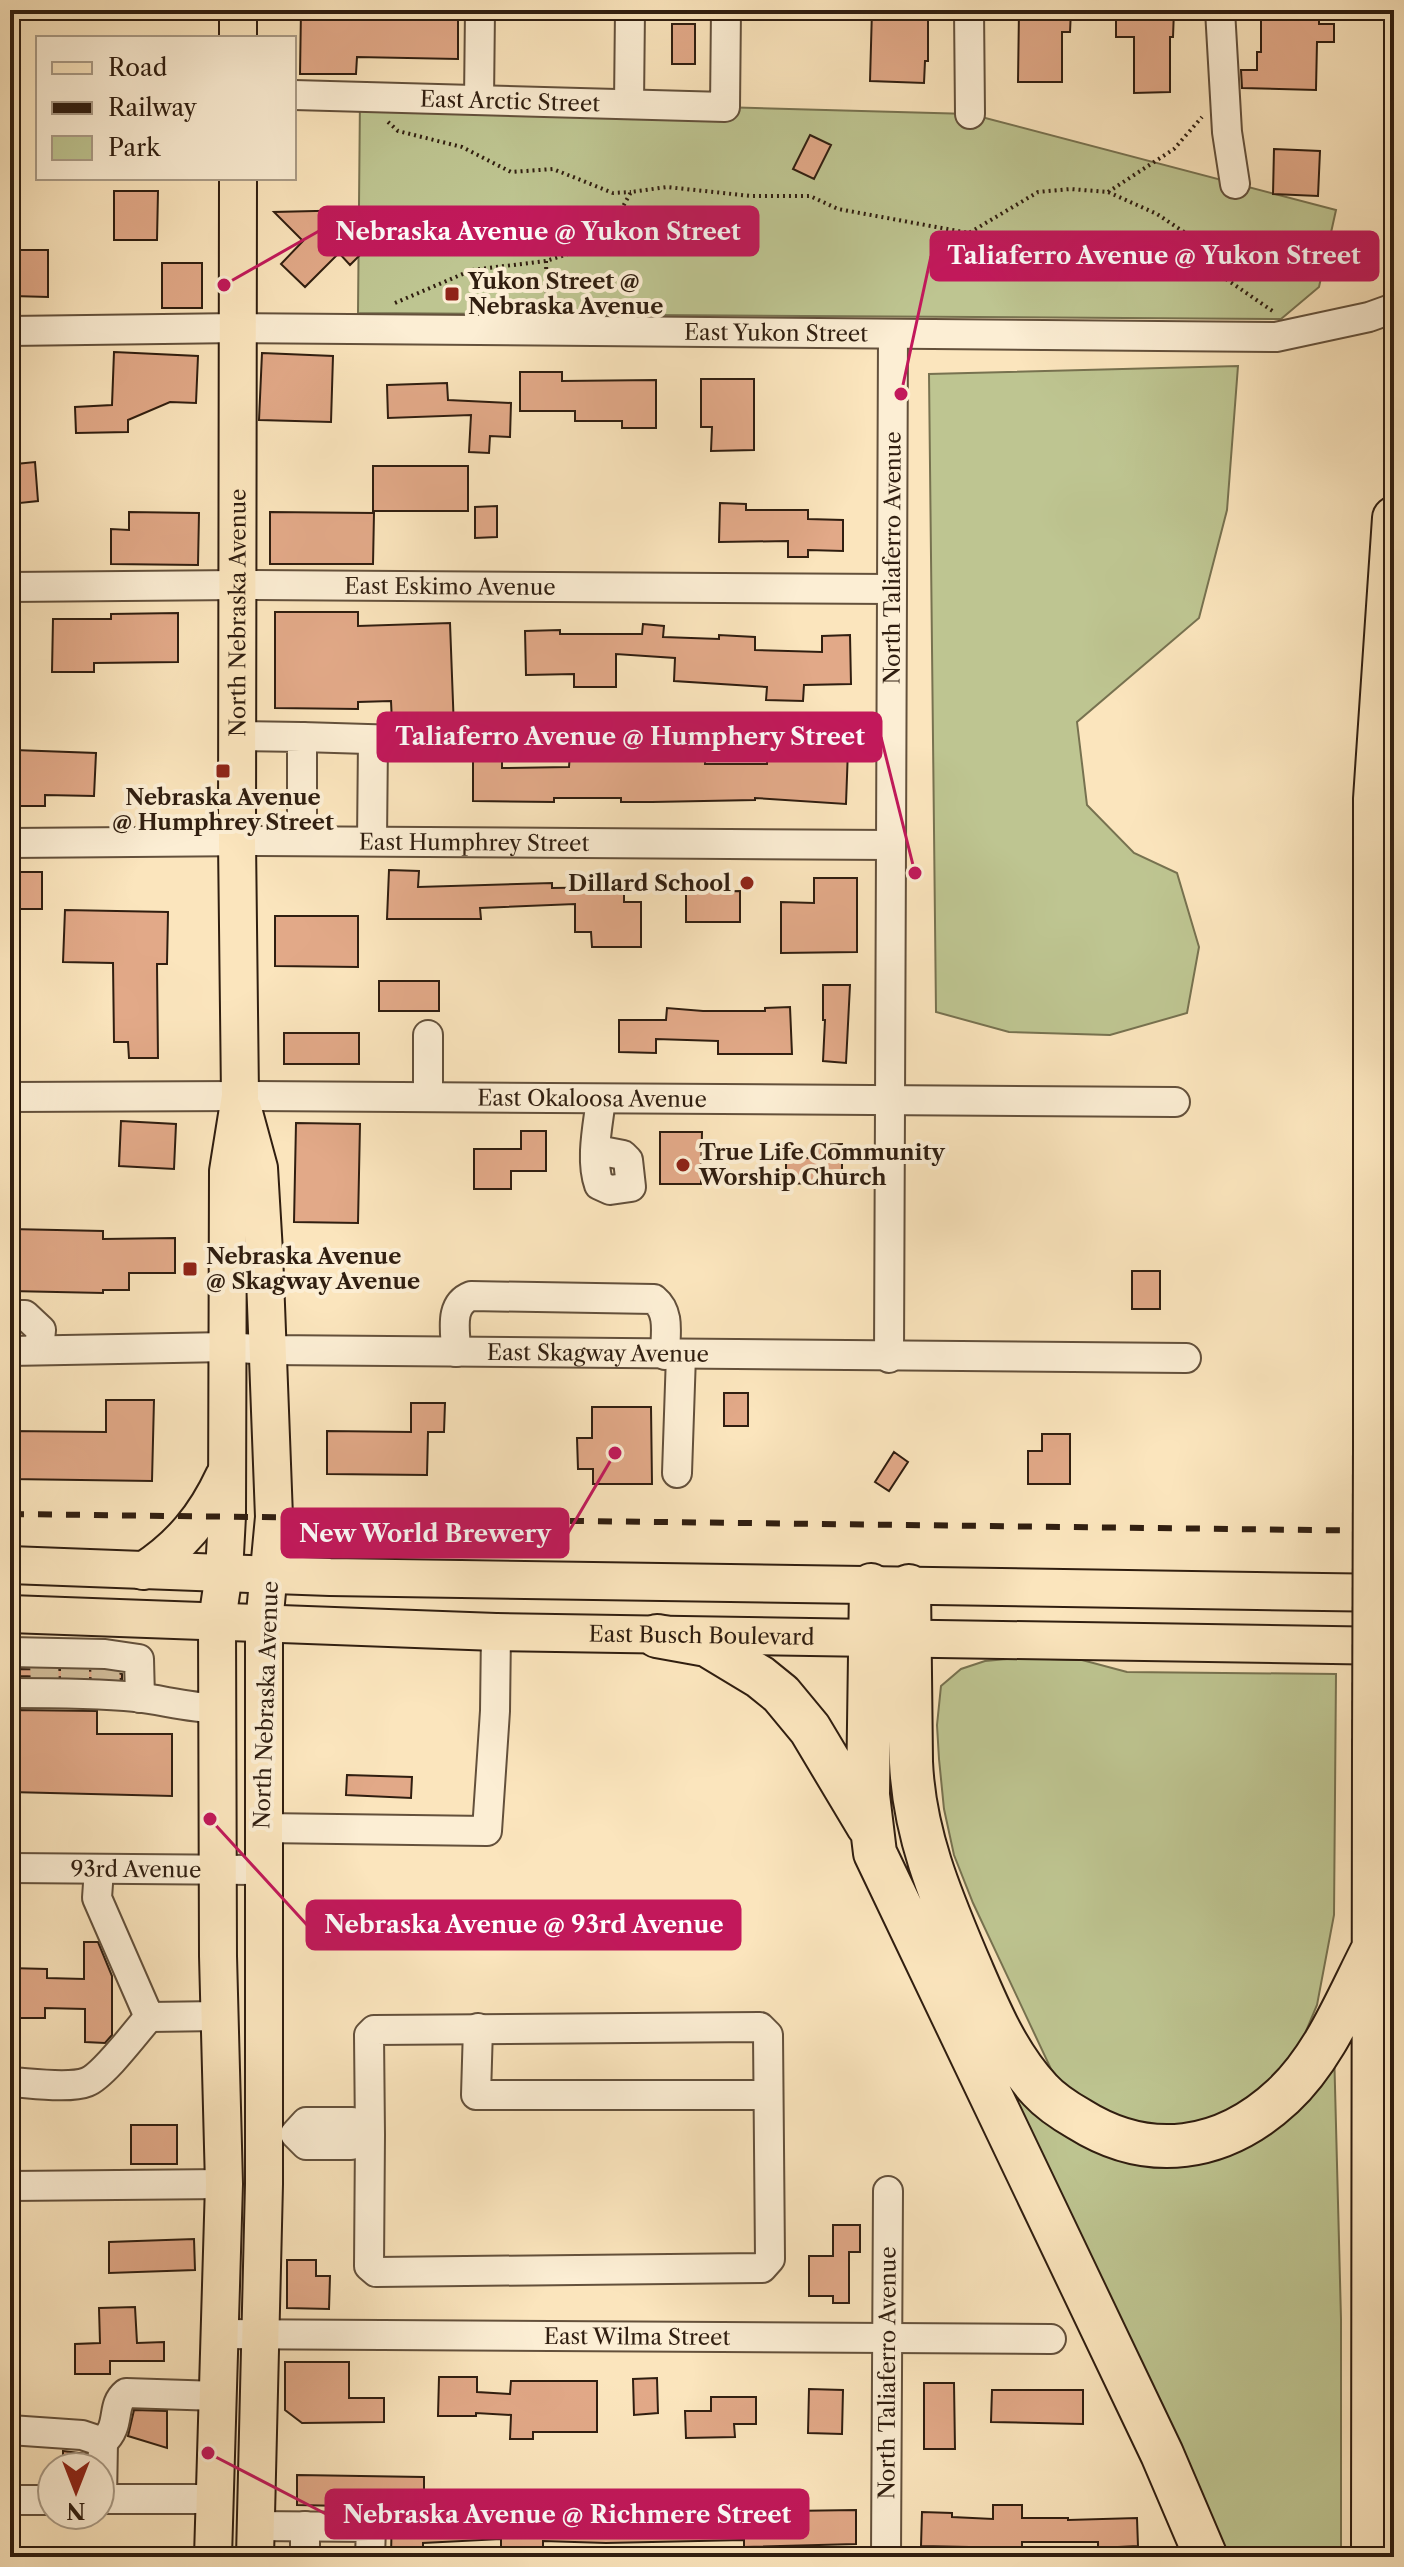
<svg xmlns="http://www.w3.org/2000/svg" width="1404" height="2567" font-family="'Libre Caslon Text',serif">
<rect width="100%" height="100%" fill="#fbe5bd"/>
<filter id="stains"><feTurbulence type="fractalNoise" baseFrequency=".0025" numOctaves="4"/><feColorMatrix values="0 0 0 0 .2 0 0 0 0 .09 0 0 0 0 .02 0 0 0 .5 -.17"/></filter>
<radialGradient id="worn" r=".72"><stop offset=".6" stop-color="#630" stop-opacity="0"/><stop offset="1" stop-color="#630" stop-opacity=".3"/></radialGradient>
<path fill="#bec591" stroke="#777250" stroke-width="2" d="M360,97l610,17 366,96 -17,77 -38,32 -923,-6z
M1238,366l-11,144 -28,108 -122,104 10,83 47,48 43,20 22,74 -12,66 -77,22 -101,-3 -73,-20 -7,-638z
M1018,1658l64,2 45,12 209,2 -2,241 -17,90 -16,38 -19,31 -47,37 -53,20 -59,-8 -49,-26 -23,-28 -78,-166 -19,-48 -10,-46 -5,-50 -2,-34 4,-39 20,-17 24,-8z
M1334,2048l7,271v238h-127l-215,-467 11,-5 162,68z"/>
<path fill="#e2a988" stroke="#301e10" stroke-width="2" d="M301,10h157v49l-101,-2 -1,17h-56z
M872,10h53v5h3v46h-3l-1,22 -54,-2z
M1019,10h52l-1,22h-8v50h-44z
M1116,10h58l-1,27h-3v55l-36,1v-56h-18z
M1261,10h58v14h15v18h-17l-1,48 -74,-2 -1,-18h16v-18h4z
M672,24h23v40h-23z
M810,135l21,10 -17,34 -21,-10z
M1274,149l46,2 -2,45 -45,-2z
M114,191h44l-1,49h-43z
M357,210l-19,20 24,23 -12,12 -11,-12 -34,34 -24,-23 22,-23 -29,-29z
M13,250h35v47l-35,-1z
M162,263h40v45h-40z
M114,352l84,4 -2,47 -26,-1 -42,18v12l-52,1 -1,-26 37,-2z
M262,353l71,3 -2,66 -72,-2z
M520,372h42v9l94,-1v48h-34v-7h-47v-10h-55z
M701,379h53v71l-43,1 1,-24h-11z
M447,383l1,17 63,3 -1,34 -20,-1 -1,17 -20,-1 2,-37 -83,3 -1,-33z
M35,462l3,39 -18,2 -4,-39z
M373,466h95v45h-95z
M720,503l26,1v6h62v9l35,1v31l-35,-1v7h-20v-16l-69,1z
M497,506v31l-22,1v-31z
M129,512l70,1 -1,52 -87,-1v-35l18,1z
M270,512l104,1 -1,51h-103z
M275,612h83v14l92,-3 4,106 -9,1 -11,-6 -42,-1 -1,-22 -33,1v7l-83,-1z
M178,613v49l-84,1v9h-42l1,-53h58v-5z
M643,624l21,2 -1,11 56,2v-4l36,2v13l67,2v-16l28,-1 1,49 -47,1 -1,16 -37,-1 1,-13 -93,-6 1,-23 -59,-4v33h-42v-13l-48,1 -1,-44 35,-1v4h82z
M620,745h86l-1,19h62l1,-16 80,1 -2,55 -91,-6v2l-103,2h-31v-4h-67v4l-81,-1v-46l29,-1v14l67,-1 1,-14h50z
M14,750l82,3 -2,43 -49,-1v11h-31z
M389,870l30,1 -1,16 134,-4v5l72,-1v15h17v45h-49l-1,-15h-16v-28l-95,4 1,11h-94z
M14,872h28v37h-28z
M814,878h43v74l-76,1v-51l33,1z
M740,891v31h-54v-30z
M65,910l103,2 -1,52h-10l1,94h-29l-1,-16h-14l-1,-79 -50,-1z
M275,916h83v51l-83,-1z
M379,981h60v30h-60z
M823,985h27l-4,78 -23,-2 2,-41h-2z
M790,1007l2,47h-74v-13l-62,-2v14l-37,-1v-32h47l1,-12 36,3h62v-3z
M284,1033h75v31h-75z
M121,1121l55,3 -2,45 -55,-3z
M296,1123l64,1 -2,99 -64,-1z
M521,1131h25v40h-35v18h-37v-40h47z
M660,1132h42l-1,52h-41z
M842,1144v38l-56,2v-26h31l1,-13z
M10,1229l93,2v8l72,-1v35h-46v17h-26v3l-93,-2z
M1132,1271h28v38h-28z
M724,1393h24v33h-24z
M106,1400h48l-2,81 -142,-2v-48l96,1z
M411,1403h34l-1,29h-16l-1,43 -100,-1v-43l84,1z
M592,1407h59l1,77h-59v-15h-15l-1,-31h15z
M1042,1434h28v50h-42v-33h14z
M894,1452l14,10 -19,29 -14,-9z
M18,1669l86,2 18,3v5l-104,-3z
M12,1710l85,1v23h75v62l-162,-4z
M347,1775l65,2 -1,21 -65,-3z
M84,1942h14l14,34v59l-7,8 -20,-1v-33l-40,-1v10h-35v-50l37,1v9l37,1z
M131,2125h46v39h-46z
M833,2225h27v27h-11v51h-16v-7h-24v-40h24z
M194,2239l1,31 -86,3v-31z
M287,2260h29v16h14l-1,33 -42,-1z
M135,2307l2,36 27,-1v19h-54v13h-35v-30l25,-1 -1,-35z
M285,2362h64v36h35v24l-82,1 -17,-13z
M439,2377h38v15l33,2 1,-13h86v51h-64v7h-23l1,-24 -35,-2v3h-38z
M657,2378l1,35 -24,2 -1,-36z
M924,2383h30l1,66h-31z
M809,2389l34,1 -1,44 -34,-1z
M992,2390h91v34l-92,-2z
M711,2397h45v27h-22l1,13 -49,1 -1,-27h26z
M134,2410l33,1v37l-39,-12z
M63,2451l23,3v13h-23z
M297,2475l127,2v25l77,-3v-9h42v13l64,2 -1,14 76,2 -1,-12 40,-1v12h37v-13l31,-1v5l67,-1v34l-112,3v-7l-138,3 -63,-2v7h-42v-9l-78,4v14h-32l1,-50 -95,-2z
M993,2505h29v13h46v2l69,-2 1,28 -40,2v-6h-76v6l-101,-2 1,-34 30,1v4l41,2z"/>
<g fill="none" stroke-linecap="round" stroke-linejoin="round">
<path stroke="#d2bd9a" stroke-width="28" stroke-dasharray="28 14" stroke-linecap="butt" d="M44,1661l1,26
M75,1662v26
M105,1662l1,27"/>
<defs>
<g id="minor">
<path d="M969,10l1,104"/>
<path d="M1220,10l7,122 8,52"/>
<path id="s1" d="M294,95l431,12 1,-97"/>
<path d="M479,100l1,-90"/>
<path d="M629,104l1,-94"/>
<path id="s2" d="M10,331l229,-3 1037,9 93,-20 25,-9"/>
<path id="s3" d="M10,587l228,-2 653,4"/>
<path d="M237,736l65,1v104"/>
<path d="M302,737l131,4"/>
<path d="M372,841l1,-101"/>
<path id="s4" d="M10,843l248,-2 633,4"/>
<path id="s5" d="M10,1097l230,-1 935,6"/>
<path d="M428,1097v-62"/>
<path d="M597,1150l26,5 5,5 3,27 -21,3 -11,-5c-9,-25 -1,-60 2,-86"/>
<path d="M10,1315h15l16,15 -2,20"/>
<path id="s6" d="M10,1351l217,-4 41,3 918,8"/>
<path d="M456,1352c0,-20 -8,-47 15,-56l183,3c17,14 11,36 11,56"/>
<path id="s7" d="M889,1358l4,-1023"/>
<path d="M677,1473l4,-118"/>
<path d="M10,1652l95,2 34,5 1,39"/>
<path d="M10,1693c42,0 84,0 126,4 27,3 53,11 81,11"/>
<path d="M263,1828l224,3 8,-120 1,-79"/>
<path id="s8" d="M10,1868l252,2"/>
<path d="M99,1869l-2,29 52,119 71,-1"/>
<path d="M478,2028l-2,67h292"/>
<path d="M10,2082c20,1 59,7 77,0 16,-6 49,-50 62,-65"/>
<path d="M306,2122h46l11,13 -12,10h-45l-11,-11z"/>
<path d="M363,2135h7l-1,131 7,6 386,-4 8,-9 -2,-224 -8,-8 -386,3 -5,5 1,100"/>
<path d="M10,2186l214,-2"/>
<path id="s9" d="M221,2334l830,5"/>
<path d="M10,2430l72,5 21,7 -1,57"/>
<path d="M103,2442c19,-17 7,-36 23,-49l92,3"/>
<path d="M100,2499h114"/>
<path d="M10,2500h42"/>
<path d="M255,2526l116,1 -1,30"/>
<path d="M305,2526v31"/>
<path id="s10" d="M886,2557l2,-366"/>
</g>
<g id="major">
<path d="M238,38v-28"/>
<path d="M243,1109l16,59 5,84 10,265 -10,107v560l-9,373"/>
<path d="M10,1565l320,12 1064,16"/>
<path d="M143,1571c38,-25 62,-54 81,-95"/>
<path id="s11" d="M10,1614l486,18 898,14"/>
<path id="s12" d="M213,2557l11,-373 -6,-228 -1,-335 7,-48 3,-57 1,-345 12,-75 -3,-255 1,-663"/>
</g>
<path id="highway" d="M1375,1446v-647l19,-281
M871,1585l-3,210 7,58 287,601 44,103
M909,1586l2,176c3,71 29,133 56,197 20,46 38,93 73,131 11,12 25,21 39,29 70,44 144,33 204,-23 42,-39 65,-99 91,-149
M657,1636l50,9 53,32 21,17 29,35 58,97
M1373,2557l1,-807"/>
</defs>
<use href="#minor" stroke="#63503b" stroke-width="32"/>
<use href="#major" stroke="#301e10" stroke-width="40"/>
<use href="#highway" stroke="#301e10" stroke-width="46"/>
<path stroke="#301e10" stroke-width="4" stroke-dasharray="2 4" stroke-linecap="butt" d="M388,122l10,9 64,16 49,25 42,-3 60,24 18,-1
M1108,192l66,-43 28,-32
M546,261l1,46
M395,303l77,-33 74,-9 22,-7 42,-24 21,-38 36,-5 84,9h59l28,13 131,24 69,-41 32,-3 38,3 49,22 30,20 30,27 9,18 48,33"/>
<use href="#minor" stroke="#fceed4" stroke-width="28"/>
<use href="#major" stroke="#fbe5bd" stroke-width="36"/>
<use href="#highway" stroke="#fbe5bd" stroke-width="42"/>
<path stroke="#301e10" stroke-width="6" stroke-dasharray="14 14" stroke-linecap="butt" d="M10,1514l1384,17"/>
<defs>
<path id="highway-bridge" d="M1374,1750l1,-304"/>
</defs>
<use href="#highway-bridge" stroke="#301e10" stroke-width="46" stroke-linecap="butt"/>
<use href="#highway-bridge" stroke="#fbe5bd" stroke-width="42"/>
</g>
<g fill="#8f2418" stroke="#fceed4" stroke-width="3">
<rect x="444" y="286" width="16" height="16" rx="4"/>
<rect x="215" y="763" width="16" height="16" rx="4"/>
<circle cx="747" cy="883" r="8"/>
<circle cx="683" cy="1165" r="8"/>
<rect x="182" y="1261" width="16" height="16" rx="4"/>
</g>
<g text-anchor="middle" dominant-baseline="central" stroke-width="8" stroke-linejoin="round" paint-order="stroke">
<g font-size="22" fill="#301e10" stroke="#fceed4">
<text stroke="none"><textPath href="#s1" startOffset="216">East Arctic Street</textPath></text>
<text stroke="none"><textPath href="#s2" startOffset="766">East Yukon Street</textPath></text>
<text stroke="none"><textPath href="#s7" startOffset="800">North Taliaferro Avenue</textPath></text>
<text stroke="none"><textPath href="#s3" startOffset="440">East Eskimo Avenue</textPath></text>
<text stroke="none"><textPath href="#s12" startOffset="1946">North Nebraska Avenue</textPath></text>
<text stroke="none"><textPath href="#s4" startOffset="464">East Humphrey Street</textPath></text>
<text stroke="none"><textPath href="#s5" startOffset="582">East Okaloosa Avenue</textPath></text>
<text stroke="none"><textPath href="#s6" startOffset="588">East Skagway Avenue</textPath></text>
<text stroke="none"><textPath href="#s11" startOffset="692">East Busch Boulevard</textPath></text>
<text transform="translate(266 1705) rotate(-88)">North Nebraska Avenue</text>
<text stroke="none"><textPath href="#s8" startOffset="126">93rd Avenue</textPath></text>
<text stroke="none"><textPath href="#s9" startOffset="416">East Wilma Street</textPath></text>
<text stroke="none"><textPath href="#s10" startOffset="184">North Taliaferro Avenue</textPath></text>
</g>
<g font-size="22" font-weight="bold" fill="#301e10" stroke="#fceed4" text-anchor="start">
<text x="468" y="281">Yukon Street @<tspan x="468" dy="25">Nebraska Avenue</tspan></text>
<text x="223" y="797" text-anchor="middle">Nebraska Avenue<tspan x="223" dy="25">@ Humphrey Street</tspan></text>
<text x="731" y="883" text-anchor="end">Dillard School</text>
<text x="699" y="1152">True Life Community<tspan x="699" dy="25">Worship Church</tspan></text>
<text x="206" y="1256">Nebraska Avenue<tspan x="206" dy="25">@ Skagway Avenue</tspan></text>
</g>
</g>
<path fill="none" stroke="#c2185b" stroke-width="3" d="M224 285L319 231M901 394L931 256M915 873L881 737M615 1453L568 1533M210 1819L307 1925M208 2453L326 2514"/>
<g fill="#c2185b" stroke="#fceed4" stroke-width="3">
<circle cx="224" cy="285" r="8"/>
<circle cx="901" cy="394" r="8"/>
<circle cx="915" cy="873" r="8"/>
<circle cx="615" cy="1453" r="8"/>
<circle cx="210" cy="1819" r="8"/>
<circle cx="208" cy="2453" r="8"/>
</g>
<g fill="#c2185b" stroke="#c2185b" stroke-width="3">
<rect x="319" y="207" width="439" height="48" rx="8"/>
<rect x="931" y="232" width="447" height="48" rx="8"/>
<rect x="378" y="713" width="503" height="48" rx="8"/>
<rect x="282" y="1509" width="286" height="48" rx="8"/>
<rect x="307" y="1901" width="433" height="48" rx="8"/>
<rect x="326" y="2490" width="482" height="48" rx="8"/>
</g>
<g font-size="24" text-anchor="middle" font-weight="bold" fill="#fff">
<text x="538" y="240">Nebraska Avenue @ Yukon Street</text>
<text x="1154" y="264">Taliaferro Avenue @ Yukon Street</text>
<text x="630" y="745">Taliaferro Avenue @ Humphery Street</text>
<text x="425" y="1542">New World Brewery</text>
<text x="524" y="1933">Nebraska Avenue @ 93rd Avenue</text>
<text x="567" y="2523">Nebraska Avenue @ Richmere Street</text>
</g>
<rect width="1404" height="2567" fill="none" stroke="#fbe5bd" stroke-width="40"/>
<rect x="12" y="12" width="1380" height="2543" fill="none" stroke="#301e10" stroke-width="4"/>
<rect x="20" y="20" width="1364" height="2527" fill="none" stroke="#301e10" stroke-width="2"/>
<rect x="36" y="36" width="260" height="144" fill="#fceed4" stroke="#aa9b86" stroke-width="2"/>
<rect x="52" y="62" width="40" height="12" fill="#fbe5bd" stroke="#aa9b86" stroke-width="2"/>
<text x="108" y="76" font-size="24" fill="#301e10">Road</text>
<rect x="52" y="102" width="40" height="12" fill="#301e10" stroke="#aa9b86" stroke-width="2"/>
<text x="108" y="116" font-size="24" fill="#301e10">Railway</text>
<rect x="52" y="136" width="40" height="24" fill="#bec591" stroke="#aa9b86" stroke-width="2"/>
<text x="108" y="156" font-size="24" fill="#301e10">Park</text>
<g transform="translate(76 2491) rotate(180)"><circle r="38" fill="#fceed4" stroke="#aa9b86" stroke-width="2"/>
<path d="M0-6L14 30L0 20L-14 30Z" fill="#8f2418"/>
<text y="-12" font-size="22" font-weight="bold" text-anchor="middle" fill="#301e10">N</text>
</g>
<rect width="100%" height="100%" filter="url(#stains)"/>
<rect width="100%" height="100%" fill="url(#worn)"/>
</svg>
